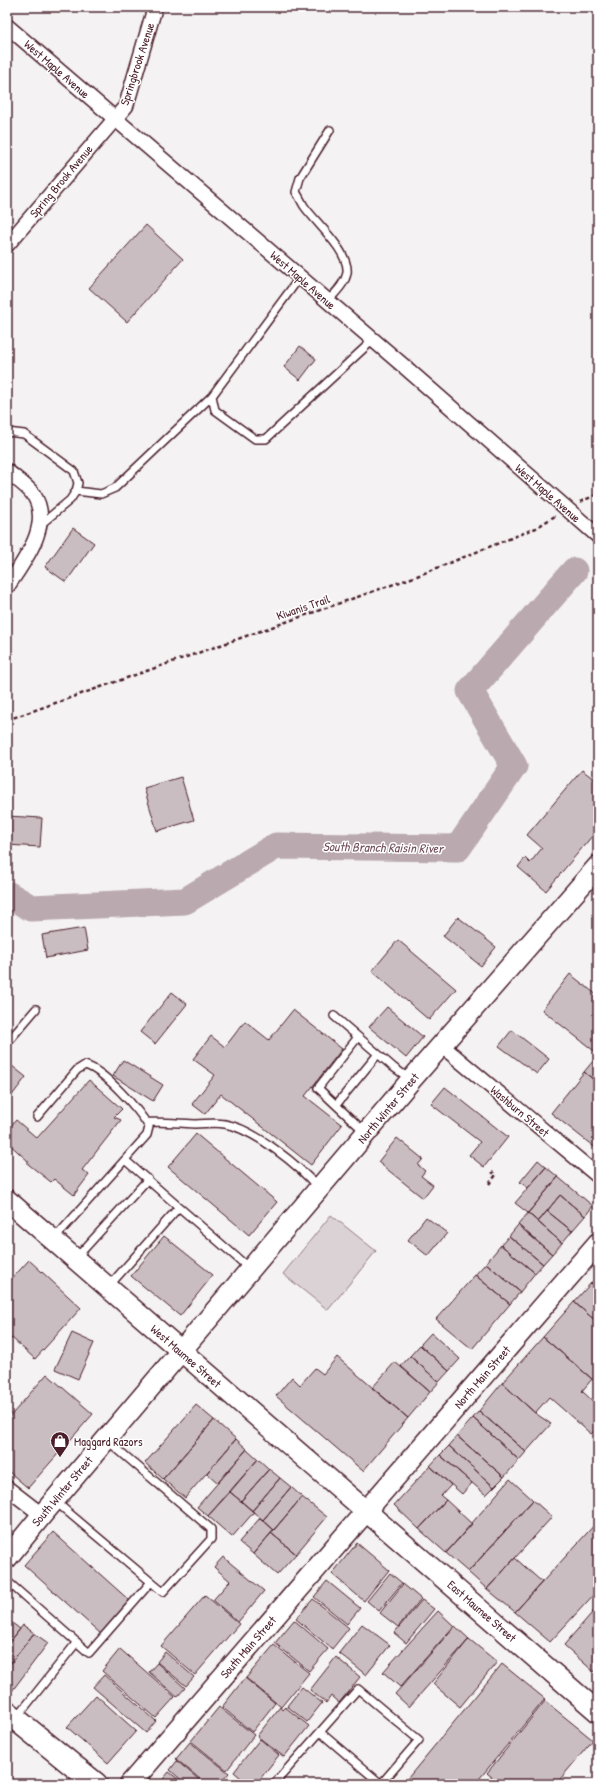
<svg xmlns="http://www.w3.org/2000/svg" width="605" height="1791" font-family="'Patrick Hand',sans-serif">
<rect width="100%" height="100%" fill="#f4f2f2"/>
<filter id="ink" filterUnits="userSpaceOnUse"><feTurbulence type="fractalNoise" baseFrequency=".025" numOctaves="2"/><feDisplacementMap in="SourceGraphic" scale="8" xChannelSelector="R" yChannelSelector="G"/><feConvolveMatrix kernelMatrix="1 2 1 2 8 2 1 2 1" color-interpolation-filters="sRGB"/></filter>
<g filter="url(#ink)">
<path fill="#dbd2d5" stroke="#927880" d="M331,1215l45,36 -48,59 -45,-36z"/>
<g fill="none" stroke-linecap="round" stroke-linejoin="round">
<path stroke="#baa9ae" stroke-width="27" d="M7,894l24,14 154,-7 91,-55 182,2 56,-82 -44,-75 104,-120"/>
</g>
<path fill="#cabdc1" stroke="#4a1f2b" d="M146,225l37,34 -56,63 -38,-34z
M300,346l16,13 -16,21 -16,-13z
M73,528l21,15 -28,39 -21,-15z
M582,770l16,12v47l-52,62 -28,-24 7,-9 5,5 12,-15 -15,-13z
M181,777l13,43 -37,11 -13,-43z
M7,816l35,2 -2,29 -33,-2z
M458,917l38,30 -15,19 -38,-30z
M84,928l4,22 -42,8 -4,-23z
M398,940l58,49 -27,31 -57,-49z
M570,974l28,22v58l-56,-44z
M172,992l15,12 -32,40 -15,-12z
M387,1007l36,30 -17,21 -37,-31z
M293,1010l49,39 -37,47 37,29 -31,40 -90,-71 -16,20 -13,-10 23,-29 -22,-16 18,-23 14,11 20,-26 24,19z
M512,1030l37,29 -12,15 -38,-28z
M598,1055v28l-14,-11z
M123,1060l40,25 -10,16 -40,-25z
M7,1062l19,15 -19,25z
M584,1072l14,11v67l-47,-37z
M89,1080l33,29 -8,8 7,3 -39,50 7,5 -15,20 -20,-16 -3,3 -23,-18v-3l-21,-19v-12l9,-10 21,18z
M445,1087l63,50 -24,30 -15,-12 11,-13 -49,-38z
M196,1134l81,68 -28,33 -81,-68z
M397,1138l26,21 -5,6 7,6 -4,5 12,9 -10,13 -45,-36z
M538,1160l8,7 -18,21 -8,-6z
M546,1167l12,10 -30,36 -13,-10z
M558,1177l35,29 -8,10 -25,-21 -22,27 -10,-9z
M560,1195l25,21 -13,15 -25,-20z
M547,1211l25,20 -10,12 -24,-21z
M528,1213l34,30 -10,11 -34,-29z
M426,1217l21,16 -19,23 -20,-16z
M518,1225l34,29 -9,10 -34,-28z
M164,1236l49,39 -33,41 -49,-40z
M509,1236l34,28 -8,9 -34,-28z
M501,1245l34,28 -15,19 -34,-29z
M29,1260l52,48 -46,51 -23,-21 -5,5v-59z
M486,1263l34,29 -10,12 -35,-29z
M475,1275l35,29 -38,45 -36,-30z
M598,1275v14l-7,-6z
M591,1283l7,6v34l-24,-21z
M574,1302l24,21v61l-55,-47z
M72,1333l22,10 -16,36 -23,-10z
M431,1333l29,26 -11,12 -29,-26z
M543,1337l49,42 -10,12 16,15v21l-7,7 -42,-37 -14,16 -33,-30z
M420,1345l29,26 -10,11 -29,-26z
M410,1356l29,26 -9,10 -29,-26z
M337,1357l71,61 -45,53 -87,-75 16,-19 8,8 15,-17 8,6z
M395,1362l35,30 -22,26 -36,-30z
M47,1374l46,40 -65,74 -21,-18v-50z
M502,1383l33,30 16,11 -25,28 -47,-41z
M196,1405l18,15 -51,59 -18,-16z
M479,1411l47,41 -7,8 -46,-42z
M473,1418l46,42 -15,17 -47,-41z
M214,1420l22,19 -51,59 -22,-19z
M457,1436l47,41 -10,10 -45,-41z
M236,1439l11,10 -29,34 -11,-10z
M449,1446l45,41 -8,8 -46,-40z
M247,1449l11,10 -50,57 -11,-9z
M440,1455l32,28 -10,11 -32,-28z
M258,1459l11,10 -28,32 -11,-9z
M430,1466l21,19 -10,11 5,4 -27,29 -25,-24z
M269,1469l11,9 -28,33 -11,-10z
M280,1478l11,9 -28,33 -11,-9z
M510,1479l23,21 -65,72 -22,-19z
M291,1487l11,10 -28,33 -11,-10z
M230,1492l24,20 -22,25 -24,-21z
M302,1497l25,20 -31,37 -25,-21z
M446,1500l26,24 -26,29 -27,-24z
M533,1500l19,17 -65,72 -19,-17z
M260,1518l14,12 -21,24 -14,-12z
M598,1521v69l-48,52 -35,-30z
M53,1532l77,69 -29,33 -77,-69z
M271,1533l25,21 -19,21 -24,-21z
M357,1543l32,27 -25,31 -32,-27z
M223,1557l41,34 -26,31 -25,-22 17,-19 -16,-14z
M515,1558l27,24 -27,30 -28,-23z
M390,1573l12,10 -23,28 -12,-10z
M327,1581l33,27 -13,16 -33,-27z
M403,1584l18,15 -23,28 -18,-14z
M205,1595l34,29 -44,51 -34,-29z
M313,1599l36,29 -17,21 -36,-30z
M422,1600l12,9 -28,34 -12,-10z
M598,1606v61l-4,5 -30,-27z
M438,1611l16,15 -54,61 -17,-15z
M7,1619l13,10 -13,17z
M294,1620l34,29 -19,22 -34,-28z
M362,1624l28,21 -24,30 -27,-22z
M23,1625l11,8 -27,35v-22z
M455,1626l14,13 -60,68 -14,-13z
M34,1633l14,10 -36,48 -5,-4v-19z
M469,1639l28,23 -37,45 -27,-23z
M274,1645l35,28 -28,34 -35,-29z
M120,1649l55,48 -19,21 -54,-47z
M165,1652l29,25 -8,9 -29,-24z
M336,1657l24,20 -21,26 -8,-7 -5,7 -16,-13z
M157,1663l28,25 -8,9 -28,-25z
M502,1664l43,35 -70,85h-72z
M104,1675l52,46 -10,12 -53,-46z
M245,1678l30,25 -23,29 -30,-25z
M302,1687l20,16 -15,19 -20,-16z
M96,1695l40,36 -28,32 -41,-36z
M545,1701l48,39 -37,44h-56l-13,-11z
M219,1707l35,28 -27,35 -36,-29z
M280,1707l2,3 3,-3 24,19 -25,31 -27,-21z
M260,1739l19,16 -23,29h-8l-14,-12z
M190,1742l39,31 -7,8 4,3h-20l-30,-25z
M177,1761l27,23h-18l-16,-14z
M169,1772l15,12h-25z"/>
<g fill="none" stroke-linecap="round" stroke-linejoin="round">
<defs>
<path id="lane" d="M300,277l-88,119 3,14 40,29h11l107,-99
M328,301c7,-8 17,-17 19,-28 3,-21 -32,-51 -43,-67 -3,-5 -5,-10 -8,-14l4,-14 30,-48
M7,432l17,2 50,37 4,12 -2,8 -6,9 -30,25
M76,491l25,3 14,-6 97,-92
M334,1016l59,51 17,12
M7,1043l29,-34
M336,1105l-18,-17 40,-51
M37,1117l40,-47 8,-5c20,6 54,45 64,62l-2,8 -93,104
M146,1122c16,0 33,1 49,2 10,0 20,-2 30,0 29,5 75,42 93,64
M365,1132l-29,-27 42,-51
M125,1160l125,109
M76,1258l72,-79
M109,1286l70,-79
M56,1502l107,90 48,-53v-10l-103,-88
M7,1581l82,72 62,-71
M17,1717l60,-75
M274,1784l84,-95 61,51 -38,44 -61,-52"/>
<path id="street" d="M7,26l399,342 192,168
M7,245l119,-139 29,-99
M7,471c8,7 19,14 26,23 21,30 -10,68 -26,93
M441,1045l157,131
M7,1488l35,27"/>
<path id="secondary" d="M7,1200l591,512
M7,1558l35,-43 369,-435 187,-214
M130,1784l468,-541"/>
<path id="primary" d="M7,1712l89,72"/>
</defs>
<use href="#lane" stroke="#4a1f2b" stroke-width="10"/>
<use href="#street" stroke="#4a1f2b" stroke-width="17"/>
<use href="#secondary" stroke="#4a1f2b" stroke-width="23"/>
<use href="#primary" stroke="#4a1f2b" stroke-width="25"/>
<path stroke="#4a1f2b" stroke-width="2.5" stroke-dasharray="4 3" stroke-linecap="butt" d="M580,502l18,-8
M7,720l410,-144 119,-48 19,-12
M489,1184l7,-9 -4,-3"/>
<use href="#lane" stroke="#fff" stroke-width="7"/>
<use href="#street" stroke="#fff" stroke-width="14"/>
<use href="#secondary" stroke="#fff" stroke-width="20"/>
<use href="#primary" stroke="#fff" stroke-width="22"/>
</g>
</g>
<defs>
<symbol id="shop-pin" viewBox="-11 -11 22 30"><path d="M0 17L-7.5 6A9.5 9.5 0 1 1 7.5 6Z" fill="#4a1f2b" stroke="#fff"/><path d="M-5-2.5h2.3a2.7 3.5 0 0 1 5.4 0H5L5.5 6h-11ZM-1.5-2.5h3a1.5 2.3 0 0 0-3 0Z" fill="#fff"/></symbol>
</defs>
<g fill-rule="evenodd">
<use href="#shop-pin" x="49" y="1430" width="22" height="30"/>
</g>
<g text-anchor="middle" dominant-baseline="central" stroke-width="3" stroke-linejoin="round" paint-order="stroke">
<g font-size="12" fill="#4a1f2b" stroke="#fff">
<text transform="translate(137 64) rotate(-72)">Springbrook Avenue</text>
<text transform="translate(57 69) rotate(41)">West Maple Avenue</text>
<text transform="translate(61 181) rotate(-50)">Spring Brook Avenue</text>
<text transform="translate(303 280) rotate(41)">West Maple Avenue</text>
<text transform="translate(548 493) rotate(41)">West Maple Avenue</text>
<text transform="translate(303 607) rotate(-19)">Kiwanis Trail</text>
<text transform="translate(388 1108) rotate(-50)">North Winter Street</text>
<text transform="translate(520 1111) rotate(40)">Washburn Street</text>
<text transform="translate(186 1356) rotate(41)">West Maumee Street</text>
<text transform="translate(482 1377) rotate(-49)">North Main Street</text>
<text transform="translate(62 1491) rotate(-50)">South Winter Street</text>
<text transform="translate(482 1611) rotate(41)">East Maumee Street</text>
<text transform="translate(248 1647) rotate(-49)">South Main Street</text>
</g>
<g font-size="12" fill="#4a1f2b" stroke="#fff" text-anchor="start">
<text x="74" y="1441">Maggard Razors</text>
</g>
<g font-size="13" font-style="italic" fill="#714f59" stroke="#fff">
<text transform="translate(383 847) rotate(1)">South Branch Raisin River</text>
</g>
</g>
<rect width="605" height="1791" fill="none" stroke="#fff" stroke-width="24"/>
<rect x="12" y="12" width="581" height="1767" fill="none" stroke="#4a1f2b" stroke-width="1.5" filter="url(#ink)"/>
</svg>
